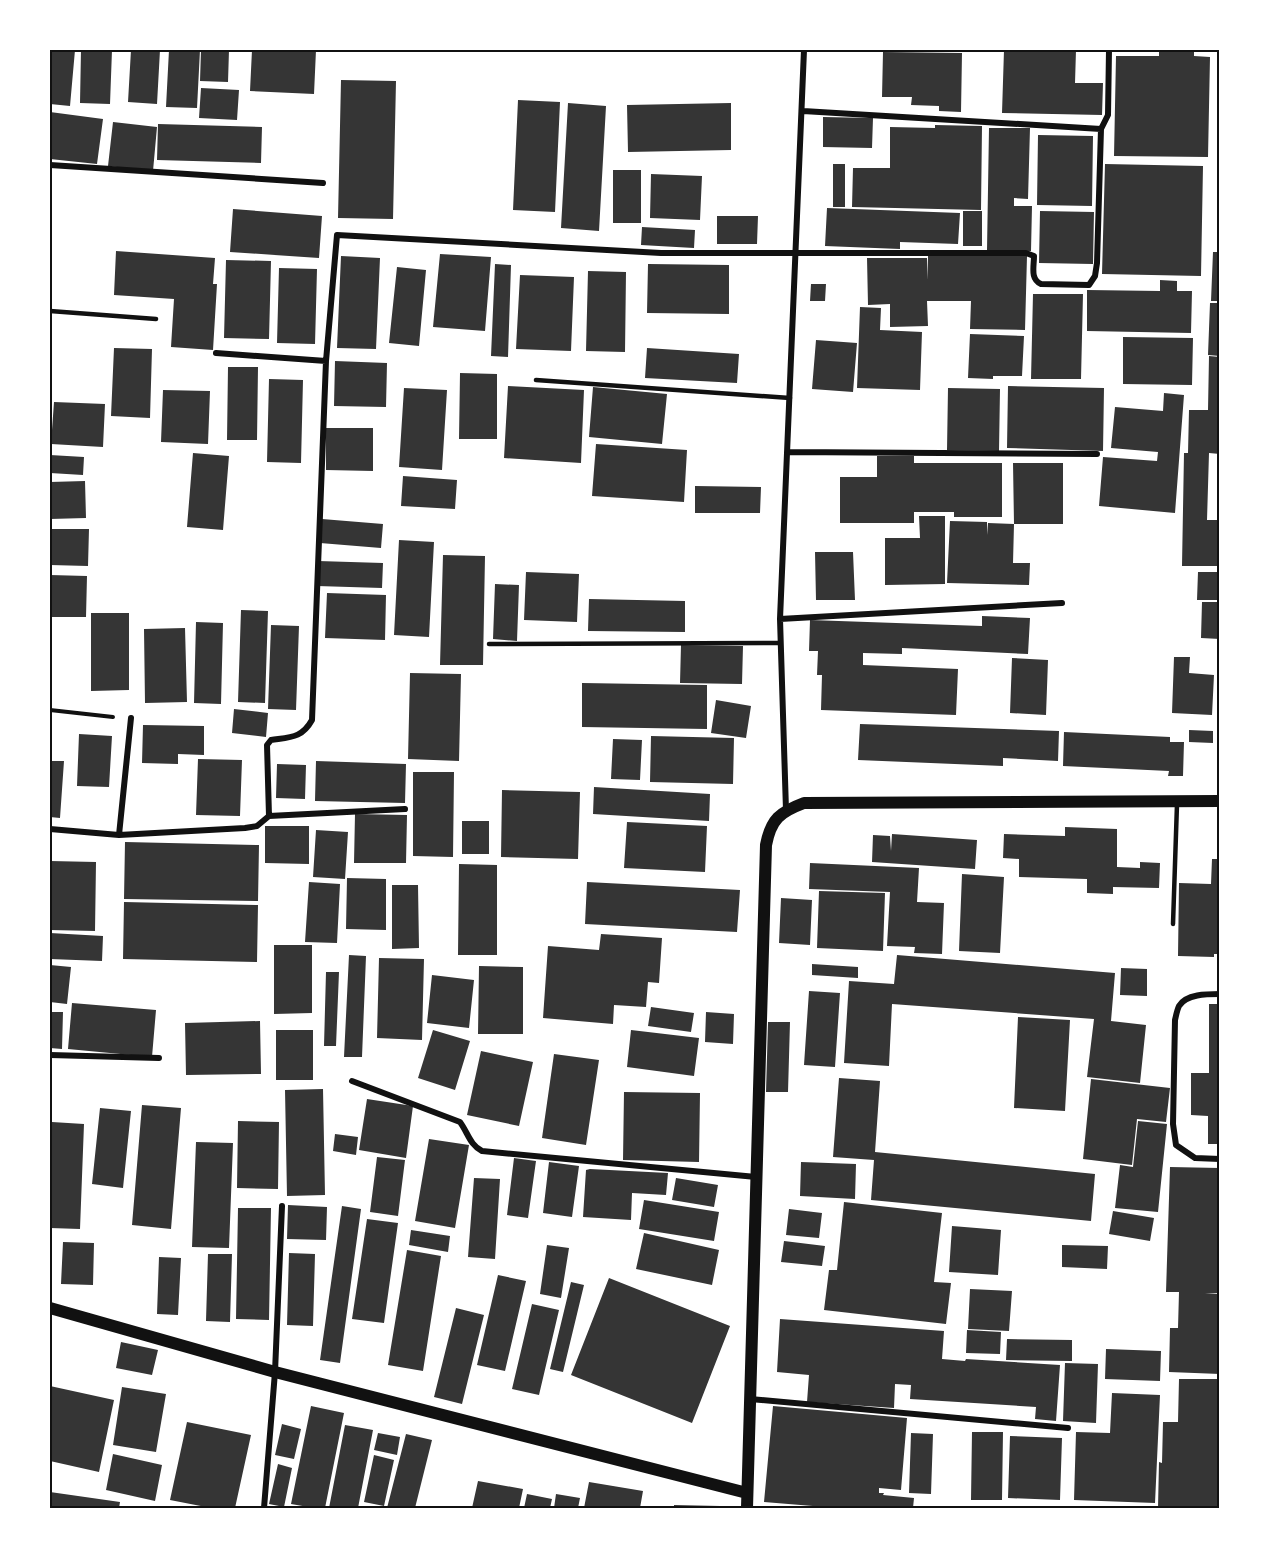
<svg xmlns="http://www.w3.org/2000/svg" width="1269" height="1558" font-family="Mulish,sans-serif">
<rect width="100%" height="100%" fill="#fff"/>
<path fill="#353535" d="M50,50h25l-5,56 -20,-2z
M81,50h31l-2,54 -30,-1z
M131,50h29l-3,54 -29,-2z
M169,50h31l-3,58 -31,-1z
M201,50h28l-1,32 -28,-1z
M252,50h64l-2,44 -64,-3z
M1004,50h72l-1,33h28l-1,32 -100,-2z
M1159,50h35v6l16,1 -2,100 -94,-1 2,-100h43z
M883,52l79,1 -1,59 -22,-1v-5l-28,-1 1,-8h-30z
M341,80l55,1 -3,138 -55,-1z
M201,88l38,2 -2,30 -38,-2z
M518,100l42,2 -5,110 -42,-2z
M568,103l38,3 -7,125 -38,-3z
M731,103v47l-103,2 -1,-47z
M50,112l53,7 -6,45 -47,-5z
M823,117l50,1 -1,30 -49,-1z
M113,122l44,5 -4,44 -45,-5z
M158,124l104,3 -1,36 -104,-3z
M935,125l47,1 -1,84 -129,-3 1,-39h37v-41l45,1z
M989,128h41l-2,71 -14,-1v8h18l-1,45 -44,-1z
M1038,135l55,1 -1,70 -55,-1z
M833,164h12v43h-12z
M1105,164l98,2 -2,110 -99,-2z
M613,170h28v53h-28z
M651,174l51,2 -2,44 -50,-2z
M827,208l133,5 -2,31 -58,-2v7l-75,-3z
M233,209l89,7 -3,42 -89,-6z
M963,211h19v35h-19z
M1040,211l54,1 -1,52 -54,-1z
M717,216h41l-1,28h-40z
M642,227l53,3 -1,18 -53,-3z
M116,251l99,7 -2,26h4l-4,66 -42,-3 3,-48 -60,-4z
M1213,252h7v49h-9z
M440,254l51,3 -6,74 -52,-4z
M928,254l99,2 -2,74 -55,-1 1,-28h-44l1,25 -38,1v-23l-22,1 -1,-47h60l1,22z
M341,256l39,2 -4,91 -39,-1z
M226,260l45,1 -2,78 -45,-1z
M495,264l16,1 -3,92 -17,-1z
M648,264l81,1v49l-82,-1z
M397,267l29,3 -7,76 -30,-3z
M279,268l38,1 -2,75 -38,-1z
M588,271l38,1 -1,80 -39,-1z
M520,275l54,2 -3,74 -55,-2z
M1160,280l17,1v10h15l-1,42 -104,-2v-41l73,1z
M811,284h15l-1,17h-15z
M1033,294h50l-2,85h-50z
M1210,303h10v53l-12,-1z
M860,307l21,1 -1,22 42,2 -2,58 -63,-2z
M970,334l54,2 -2,40h-29v3l-25,-1z
M1123,337l70,1 -1,47 -69,-1z
M816,340l41,3 -4,49 -41,-3z
M114,348l38,1 -2,69 -39,-2z
M647,348l92,6 -2,29 -92,-5z
M1209,356l11,1v97l-11,-1 -2,67h13v46h-38l2,-113h4l1,-43h19z
M335,361l52,2 -1,44 -52,-1z
M228,367h30l-1,73h-30z
M460,373l37,1v65h-38z
M269,379l34,1 -2,83 -34,-1z
M508,386l76,4 -3,73 -77,-5z
M1008,386l96,2 -1,63 -96,-3z
M593,387l74,7 -5,50 -73,-7z
M404,388l43,2 -5,80 -43,-3z
M948,388l52,1 -1,62 -52,-1z
M163,390l47,1 -2,53 -47,-2z
M1164,393l20,2 -9,118 -76,-7 4,-49 54,4 1,-9 -47,-4 4,-41 48,4z
M54,402l51,2 -2,43 -52,-3z
M326,428h47v43l-47,-1z
M596,444l91,6 -3,52 -92,-6z
M193,453l36,3 -6,74 -36,-3z
M50,455l34,2 -1,18 -33,-2z
M877,456h37v7h88v54h-48v-5h-40v11h-74v-46h37z
M1013,463h50v61h-49z
M403,476l54,4 -2,29 -54,-3z
M85,481l1,37 -36,1v-37z
M695,486l66,1 -1,26h-65z
M919,516h26v68l-60,1v-47h35z
M322,519l61,5 -2,24 -61,-5z
M950,521l37,1v13l1,-12 26,1 -1,39h17l-1,22 -82,-2z
M50,529h39l-1,37 -38,-1z
M399,540l35,2 -5,95 -35,-2z
M815,552h38l2,48h-39z
M443,555l42,1 -2,109h-43z
M318,561l65,2 -1,25 -65,-2z
M526,572l53,2 -2,48 -53,-2z
M1198,572h22v28h-23z
M50,575l37,1 -1,41h-36z
M495,584l24,1 -2,56 -24,-2z
M327,593l59,2 -1,45 -60,-2z
M589,599l96,2v31l-97,-1z
M1202,602h18v37l-19,-1z
M241,610l27,1 -3,92 -27,-1z
M91,613h38v77l-38,1z
M982,616l48,2 -2,36 -126,-6v6l-39,-1v12l95,4 -2,46 -135,-5 1,-35h-5l1,-24h-9l1,-31 172,6z
M196,622l27,1 -2,81 -27,-1z
M271,625l28,1 -3,84 -28,-1z
M185,628l2,74 -42,1 -1,-74z
M681,645l62,1 -1,38 -62,-1z
M1174,657h16l-1,16 25,2 -2,40 -40,-2z
M1012,658l36,2 -2,55 -36,-2z
M410,673l51,1 -2,87 -51,-2z
M582,683l125,2v44l-125,-2z
M716,700l35,6 -5,32 -35,-5z
M234,709l34,4 -2,24 -34,-4z
M860,724l199,7 -1,30 -55,-3v8l-145,-6z
M143,725l61,1v29l-26,-1v10l-36,-1z
M1189,730l24,1v12l-24,-1z
M1064,732l106,5v5h14l-1,34h-15l1,-5 -106,-5z
M79,734l33,2 -3,51 -32,-1z
M651,736l83,2 -1,46 -83,-2z
M613,739l29,1 -2,40 -29,-1z
M198,759l44,1 -2,56 -44,-1z
M50,761h14l-4,57 -10,-1z
M316,761l90,3 -1,39 -90,-2z
M277,764l29,1 -1,34 -29,-1z
M413,772h41l-1,85 -40,-1z
M594,787l116,7 -1,27 -116,-7z
M502,790l78,2 -2,67 -77,-2z
M355,814l52,1 -1,48h-52z
M462,821h27v33h-27z
M627,822l80,4 -2,46 -81,-4z
M265,826h44v38l-44,-1z
M1065,827l52,2v38l23,1v-6l20,1 -1,25 -46,-1v7l-26,-1v-14l-68,-2v-18l-16,-1 1,-24 61,2z
M316,830l32,2 -3,47 -32,-2z
M892,834l85,6 -2,29 -103,-7 1,-27 17,1 1,15z
M125,842l134,3 -1,56 -134,-2z
M1212,859h8v95h-6v3l-36,-1 1,-73 32,1z
M50,861l46,1 -1,69 -45,-1z
M810,863l109,5 -2,34 27,1 -2,51 -28,-1 1,-6 -28,-1 3,-54 -81,-3z
M459,864l38,1v90h-39z
M962,874l42,3 -4,76 -41,-2z
M347,878l39,1v51l-40,-1z
M309,882l31,2 -3,59 -32,-1z
M587,882l153,8 -3,42 -152,-8z
M392,885h26l1,63 -27,1z
M819,891l66,2 -2,58 -66,-3z
M781,898l31,2 -2,45 -31,-2z
M124,902l134,3 -1,57 -134,-3z
M50,933l53,3 -1,25 -52,-2z
M601,934l61,4 -3,45 -11,-1 -2,25 -32,-2 -1,19 -70,-6 5,-72 51,4z
M274,945h38v68l-38,1z
M349,955l17,1 -4,101h-18z
M897,955l218,18 -4,48 35,4 -6,58 -53,-6 7,-58 -202,-15 -3,62 -45,-3 5,-82 45,3z
M379,958l45,1 -2,81 -45,-2z
M812,964l46,3v11l-46,-3z
M50,965l21,2 -4,37 -17,-2z
M479,966l44,1v67h-45z
M1121,968l26,1v27l-27,-1z
M326,972h13l-3,74h-12z
M432,975l42,5 -5,48 -42,-5z
M809,991l31,2 -5,74 -31,-2z
M72,1003l84,7 -4,47 -84,-8z
M1209,1004h11v140h-12v-28l-17,-1v-42h18z
M651,1007l43,6 -3,19 -43,-6z
M50,1012h13l-1,37 -12,-1z
M706,1012l28,2 -1,30 -28,-2z
M1018,1017l52,3 -5,91 -51,-3z
M260,1021l1,53 -75,1 -1,-52z
M768,1022h22l-2,70h-22z
M276,1030h37v50h-37z
M433,1030l37,11 -15,49 -37,-12z
M631,1030l68,8 -5,38 -67,-9z
M481,1051l52,11 -14,64 -52,-11z
M554,1054l45,6 -13,85 -44,-7z
M839,1078l41,3 -5,71 220,22 -4,47 -220,-21 3,-40 -41,-3z
M1091,1079l79,9 -4,34 -29,-3 -5,46 -49,-6z
M323,1089l2,106 -38,1 -2,-106z
M624,1092l76,1 -1,69 -76,-2z
M367,1099l46,7 -7,52 -47,-8z
M142,1105l39,3 -10,121 -39,-4z
M100,1108l31,3 -8,77 -31,-4z
M238,1121l41,1 -1,67 -41,-1z
M1138,1121l29,3 -9,88 -43,-4 5,-43 13,2z
M52,1122l32,2 -4,105 -30,-1z
M335,1134l23,3 -2,18 -23,-4z
M429,1139l40,6 -14,83 -40,-7z
M196,1142l37,1 -4,105 -37,-1z
M377,1157l28,3 -7,56 -28,-4z
M514,1158l22,3 -8,57 -21,-3z
M549,1162l30,4 -7,51 -29,-4z
M801,1162l55,2 -1,35 -55,-3z
M1170,1167l50,1v125l-15,1h15v80l-51,-2 1,-44h8l1,-36h-13z
M590,1169l78,4 -2,22 -34,-2 -1,27 -48,-3 3,-47z
M474,1178l26,1 -5,80 -27,-2z
M676,1178l42,7 -4,22 -42,-7z
M644,1200l75,12 -5,29 -75,-12z
M844,1202l98,11 -8,69 17,1 -5,41 -122,-14 5,-40h8z
M288,1205l39,2 -1,33 -39,-1z
M342,1206l19,3 -21,154 -20,-3z
M238,1208h33l-2,112 -33,-1z
M789,1209l33,4 -3,25 -33,-3z
M1113,1211l41,7 -4,23 -41,-7z
M367,1219l31,4 -14,100 -32,-4z
M952,1226l49,4 -3,45 -49,-3z
M411,1230l39,6 -2,16 -39,-7z
M644,1233l75,17 -7,35 -76,-16z
M784,1241l41,5 -3,20 -41,-4z
M63,1242l31,1 -1,42 -32,-1z
M547,1245l22,3 -8,50 -21,-4z
M1062,1245l46,1 -1,23 -45,-2z
M407,1250l34,6 -18,115 -35,-6z
M289,1253l26,1 -2,72 -26,-1z
M208,1254h24l-2,68 -24,-1z
M159,1257l22,1 -3,57 -21,-1z
M498,1275l28,6 -21,90 -28,-6z
M609,1278l121,48 -38,97 -121,-48z
M571,1282l13,3 -21,87 -13,-3z
M970,1289l42,2 -3,40 -41,-2z
M532,1304l27,6 -20,85 -27,-6z
M456,1308l28,7 -22,89 -28,-7z
M780,1319l164,12 -2,28 23,2 1,-2 94,6 -4,56 -21,-2 1,-12 -126,-8 1,-14 -16,-1 -1,24 -87,-6 2,-27 -32,-3z
M967,1330l34,2 -1,22 -34,-1z
M1007,1339l65,1v21l-66,-1z
M121,1342l37,8 -6,25 -36,-7z
M1106,1349l55,2 -1,30 -55,-2z
M1065,1363l33,1 -2,59 -33,-2z
M1179,1379h41v129h-62l1,-46 3,1 1,-41h15z
M50,1386l64,14 -15,72 -49,-11z
M122,1387l44,7 -10,58 -43,-7z
M1112,1393l48,2 -5,108 -81,-3 2,-68 34,1z
M311,1406l33,7 -19,95h-11l-23,-4z
M773,1406l134,12 -6,72 -22,-2v5h5l-1,2 31,3 -1,10h-76l-73,-6z
M187,1422l64,13 -16,73h-24l-41,-8z
M282,1424l19,5 -7,30 -19,-4z
M345,1425l28,5 -15,78h-29z
M972,1432h31l-1,68h-31z
M378,1433l22,4 -3,18 -23,-5z
M911,1433l22,1 -2,60 -22,-1z
M406,1434l26,6 -17,68h-28z
M1010,1436l52,2 -2,62 -52,-2z
M113,1454l49,11 -7,36 -49,-11z
M374,1455l20,5 -10,46 -20,-4z
M278,1464l14,4 -8,39 -15,-3z
M478,1481l45,8 -4,19h-47z
M589,1482l54,9 -3,17h-56z
M50,1492l70,10 -1,6h-69z
M527,1494l25,5 -2,9h-26z
M556,1494l24,4 -2,10h-24z
M674,1505l46,1v2h-46z"/>
<g fill="none" stroke-linecap="round" stroke-linejoin="round">
<path stroke="#111" stroke-width="4" d="M50,710l63,7"/>
<path stroke="#111" stroke-width="4.5" d="M50,311l106,8
M536,380l254,18
M489,644l291,-1
M1173,924l4,-120"/>
<path stroke="#111" stroke-width="6" d="M803,111l298,18 7,-14 1,-65
M50,165l273,18
M216,353l110,8
M787,452l310,2
M780,619l282,-16
M786,810l-6,-191 24,-569
M269,816l136,-7
M50,829l69,6 126,-7 12,-2 12,-10 -2,-71 4,-5c20,-3 31,-2 41,-20l14,-359 11,-126 324,18h365l8,3c0,11 -4,23 7,28l48,1 6,-9 2,-13 4,-134
M119,835l12,-117
M1220,994c-13,0 -34,0 -41,12 -2,4 -3,10 -4,14l-2,104 3,21 19,13 25,1
M50,1055l109,3
M352,1081l108,41c8,11 10,23 22,29l274,26
M750,1399l318,29
M264,1508l11,-136 7,-166"/>
<path stroke="#111" stroke-width="12" d="M50,1308l225,64 472,121
M747,1508l19,-663c5,-26 14,-33 38,-42l416,-2"/>
</g>
<rect width="1269" height="1558" fill="none" stroke="#ffffff" stroke-width="102"/>
<rect x="51" y="51" width="1167" height="1456" fill="none" stroke="#111" stroke-width="2"/>
</svg>
